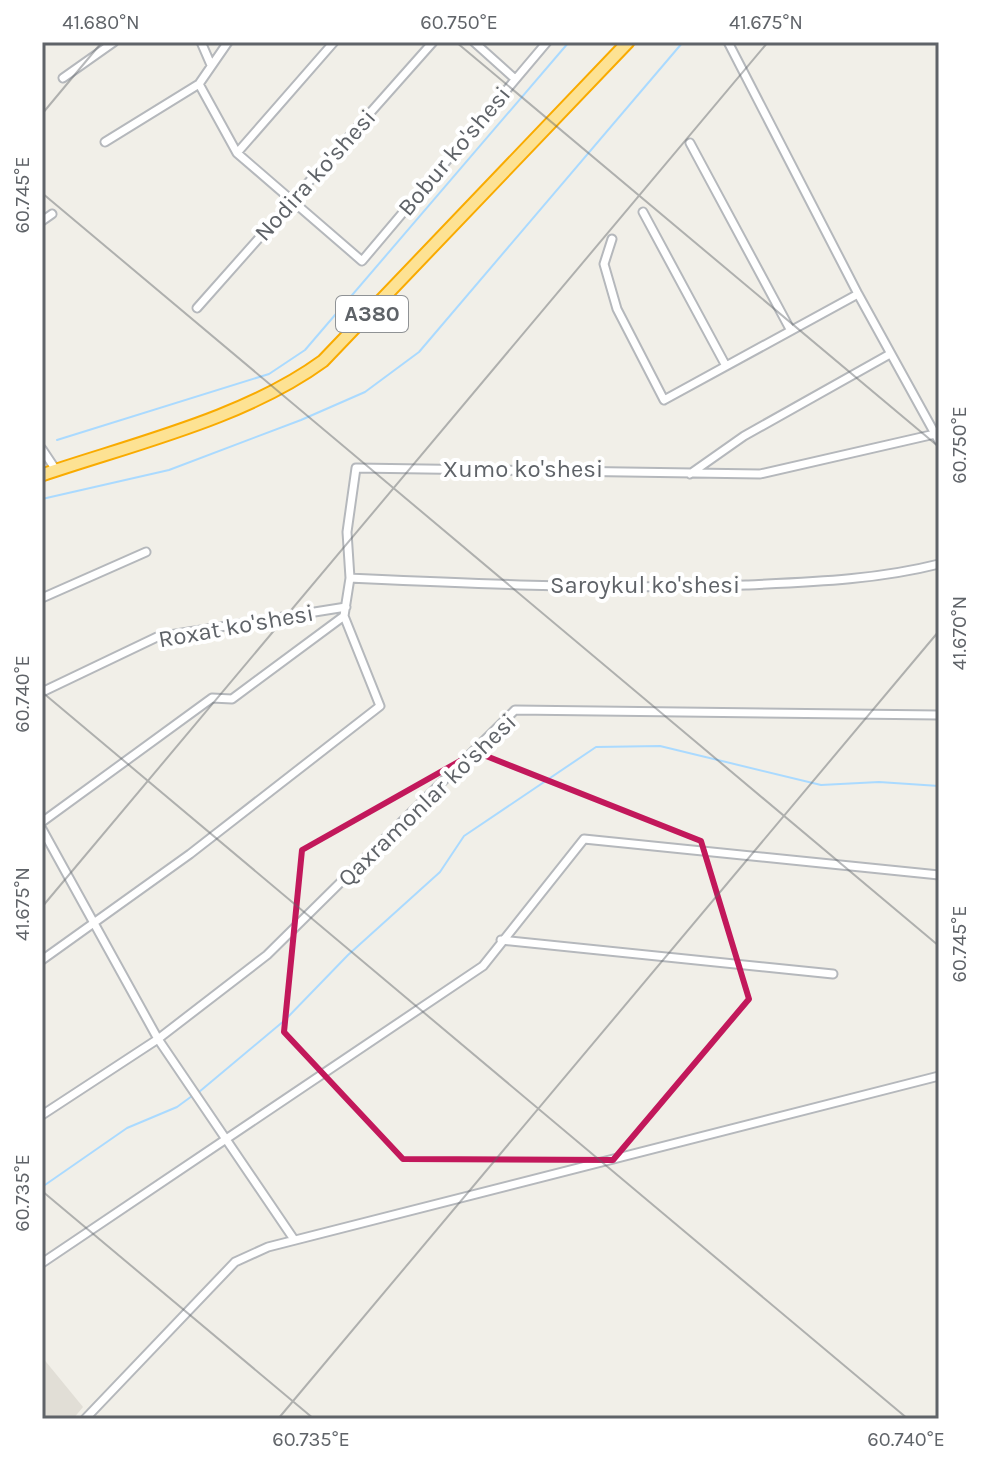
<svg xmlns="http://www.w3.org/2000/svg" width="981" height="1461" font-family="Karla,sans-serif">
<rect width="100%" height="100%" fill="#f1efe8"/>
<path fill="#e1ded6" d="M42,1357l41,50 -10,12h-31z"/>
<g fill="none" stroke-linecap="round" stroke-linejoin="round">
<path stroke="#aadaff" stroke-width="2" d="M57,440l212,-66 36,-24 264,-308
M42,499l127,-29 132,-50 64,-28 54,-40 264,-310
M199,1092l86,-72 63,-65 92,-83 24,-36 132,-89 64,-1 161,39 58,-3 60,4
M42,1187l85,-59 50,-21 15,-11"/>
<defs>
<path id="minor" d="M201,42l10,23
M474,42l40,36
M728,42l130,252 81,147
M63,78l51,-36
M199,84l38,69 125,108 185,-219
M105,142l94,-58 29,-42
M690,143l100,186
M237,153l97,-111
M643,212l83,154
M42,221l10,-7
M612,239l-8,25 13,45 47,91 194,-106
M197,308l236,-266
M42,449l14,21
M690,474l54,-38 146,-82
M350,578c134,6 262,12 396,7 65,-3 130,-5 193,-21
M42,598l104,-46
M42,692l115,-55 189,-30
M42,822l170,-124 20,1 112,-83
M42,829l116,210 135,199
M501,940l332,34
M42,960l148,-106 190,-148 -36,-90 6,-38 -3,-46 9,-64 404,6 175,-40
M42,1115l116,-76 109,-84 248,-245 424,5
M42,1263l441,-297 101,-127 355,36
M85,1419l150,-157 33,-15 671,-171"/>
<path id="highway" d="M42,475c91,-31 203,-57 281,-114l305,-319"/>
</defs>
<use href="#minor" stroke="#b5b8bc" stroke-width="11"/>
<use href="#highway" stroke="#f9ab00" stroke-width="15"/>
<use href="#minor" stroke="#fff" stroke-width="7"/>
<use href="#highway" stroke="#fde293" stroke-width="11"/>
</g>
<path fill="none" stroke="#c2185b" stroke-width="6" stroke-linejoin="round" d="M476,752l225,89 48,158 -136,161 -210,-1 -119,-127 18,-182z"/>
<path fill="none" stroke="#5f6368" stroke-width="2" stroke-opacity="0.45" d="M456,42l483,405M42,114l60,-72M42,193l897,753M42,692l866,727M42,907l726,-865M42,1191l272,228M278,1419l661,-788"/>
<g text-anchor="middle" dominant-baseline="central" stroke-width="8" stroke-linejoin="round" paint-order="stroke">
<rect fill="#fff" stroke="#8f9295" stroke-width="2" x="336" y="296" width="72" height="36" rx="6"/>
<g font-size="22" font-weight="bold" fill="#5f6368">
<text x="372" y="314">A380</text>
</g>
<g font-size="24" fill="#5f6368" stroke="#fff">
<text transform="translate(454 151) rotate(-50)">Bobur ko'shesi</text>
<text transform="translate(315 175) rotate(-48)">Nodira ko'shesi</text>
<text x="523" y="469">Xumo ko'shesi</text>
<text x="645" y="585">Saroykul ko'shesi</text>
<text transform="translate(236 626) rotate(-10)">Roxat ko'shesi</text>
<text transform="translate(427 800) rotate(-44)">Qaxramonlar ko'shesi</text>
</g>
</g>
<rect width="981" height="1461" fill="none" stroke="#ffffff" stroke-width="88"/>
<rect x="44" y="44" width="893" height="1373" fill="none" stroke="#5f6368" stroke-width="3"/>
<g font-size="20" text-anchor="middle" fill="#5f6368">
<text x="101" y="29">41.680°N</text>
<text x="459" y="29">60.750°E</text>
<text x="766" y="29">41.675°N</text>
<text transform="translate(22 195) rotate(-90)" y="7">60.745°E</text>
<text transform="translate(959 445) rotate(-90)" y="7">60.750°E</text>
<text transform="translate(959 633) rotate(-90)" y="7">41.670°N</text>
<text transform="translate(22 694) rotate(-90)" y="7">60.740°E</text>
<text transform="translate(22 904) rotate(-90)" y="7">41.675°N</text>
<text transform="translate(959 944) rotate(-90)" y="7">60.745°E</text>
<text transform="translate(22 1193) rotate(-90)" y="7">60.735°E</text>
<text x="311" y="1446">60.735°E</text>
<text x="906" y="1446">60.740°E</text>
</g>
</svg>
